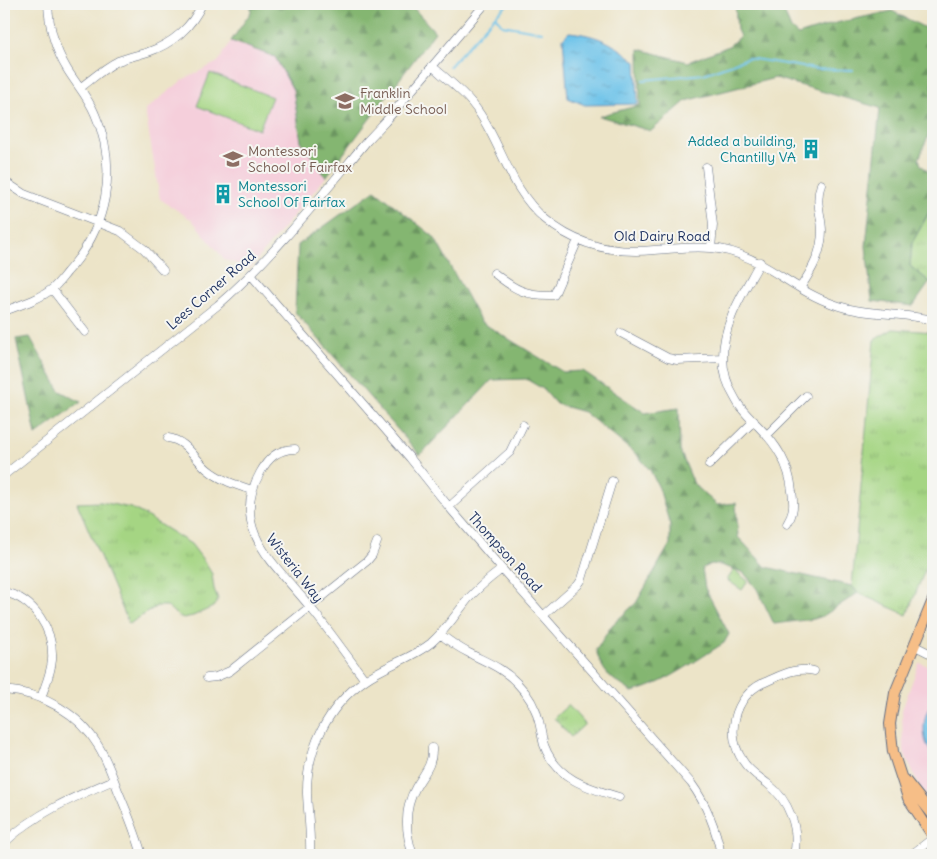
<svg xmlns="http://www.w3.org/2000/svg" width="937" height="859" font-family="Delius,sans-serif">
<defs>
<pattern id="grass-tufts" width="24" height="20" patternUnits="userSpaceOnUse" patternTransform="scale(1.25)"><rect width="24" height="20" fill="#a5d583"/><path d="M3 7l-1-3M5 7V3M7 7l1-3M15 17l-1-3M17 17v-4M19 17l1-3" fill="none" stroke="#8db774"/></pattern>
<pattern id="forest-firs" width="22" height="20" patternUnits="userSpaceOnUse" patternTransform="scale(1.25)"><rect width="22" height="20" fill="#84b671"/><path d="M5 1l3.5 6h-7zM16 11l3.5 6h-7z" fill="#6b9460"/></pattern>
<pattern id="water-ripples" width="26" height="14" patternUnits="userSpaceOnUse" patternTransform="scale(1.25)"><rect width="26" height="14" fill="#6cc2e9"/><path d="M2 4q2-2 4 0t4 0M15 11q2-2 4 0t4 0" fill="none" stroke="#589ec0"/></pattern>
</defs>
<rect width="100%" height="100%" fill="#f6f6f2"/>
<filter id="ink" filterUnits="userSpaceOnUse"><feTurbulence type="fractalNoise" baseFrequency=".02" numOctaves="2"/><feDisplacementMap in="SourceGraphic" scale="10" xChannelSelector="R" yChannelSelector="G"/><feConvolveMatrix kernelMatrix="1 2 1 2 8 2 1 2 1" color-interpolation-filters="sRGB"/></filter>
<filter id="wash" filterUnits="userSpaceOnUse"><feTurbulence type="fractalNoise" baseFrequency=".0096" numOctaves="4" result="noise"/><feDisplacementMap in="SourceGraphic" scale="20" xChannelSelector="R" yChannelSelector="G"/><feGaussianBlur stdDeviation="1.12" result="paint"/><feColorMatrix in="noise" values="0 0 0 0 0 0 0 0 0 0 0 0 0 0 0 0 0 1.4 0 .05"/><feComposite in="paint" operator="in"/></filter>
<g filter="url(#wash)">
<rect width="100%" height="100%" fill="#ece4c8"/>
<path fill="#f5cfdb" d="M231,41l44,16 18,33 8,51 25,36 -76,91 -25,-8 -33,-40 -32,-21 -15,-89 39,-31 34,-17z
M919,663l14,4v135l-14,-16 -16,-36 -1,-40z"/>
<path fill="url(#grass-tufts)" stroke="#608270" d="M933,196v88l-23,-18 2,-23 17,-30z
M893,329l40,3v218l-26,65 -49,-22 -6,-7 22,-246z
M101,502l30,6 10,5 50,31 13,17 8,13 2,15 4,10 -2,5 -3,3 -20,9 -10,2 -5,-2 -11,-10h-10l-28,18 -52,-121z
M734,570l14,11 -6,9 -15,-10z
M568,705l17,19 -14,13 -17,-19z"/>
<path fill="url(#forest-firs)" stroke="#507268" d="M251,4h159l25,28 -109,145 -25,-36 -8,-51 -18,-33 -44,-16 20,-29z
M735,4h46l10,25 7,6 38,-12 56,-12 41,21 -1,94 -13,33 2,6 12,11v20l-4,16 -17,31 -2,23 20,16 -17,24 -41,-5 -6,-55 14,-138 -105,-30 -89,23 -35,30 -52,-15 41,-11 -1,-56 49,13 41,-16 11,-10 -3,-6z
M375,190l59,47 47,85 82,50 20,-1 62,42 34,-5 1,43 14,33 23,21 19,-2 2,34 28,30 86,19 6,7 -35,23 -9,3 -40,5 -17,-35 -13,-16 -23,-8 -10,-1 -9,4 3,20 24,46 -5,9c-28,17 -60,42 -92,49 -22,-15 -28,-16 -36,-42l16,-25 24,-22 34,-59v-19l-11,-37 -9,-18 -13,-15 -53,-43 -28,-8 -13,-15 -17,-10 -34,1 -72,75 -125,-143 3,-67z
M30,337l30,54 21,11 -45,33 -20,-96z"/>
<path fill="#a5d583" stroke="#608270" d="M210,73l62,24 -13,33 -62,-24z"/>
<path fill="url(#water-ripples)" stroke="#4478a4" d="M569,32c28,3 46,11 67,30l2,42 -53,1 -17,-7 -5,-60z
M933,703v51c-12,-11 -12,-40 0,-51z"/>
<g fill="none" stroke-linecap="round" stroke-linejoin="round">
<path stroke="#6cc2e9" stroke-width="2" d="M495,16l13,-12
M449,67l46,-51 7,9 40,7
M643,80l61,-6 44,-16 67,11 38,1"/>
</g>
</g>
<g filter="url(#ink)">
<g fill="none" stroke-linecap="round" stroke-linejoin="round">
<defs>
<path id="minor" d="M432,66c17,15 36,29 48,48 23,35 32,78 65,105 32,27 69,35 109,31 19,-1 38,-4 57,-2 49,4 78,41 122,56 32,12 67,8 100,16
M80,88c12,-9 24,-20 38,-27 10,-4 20,-6 30,-9 24,-8 44,-25 54,-48
M706,167l7,58 -2,23
M4,181l20,13 96,37 24,18 19,21
M760,262c-16,30 -37,60 -37,95 0,15 5,30 13,43 5,10 14,18 22,26 19,19 31,38 34,65 2,13 2,22 -5,33
M494,273c21,17 32,23 60,22l24,-55
M251,275l159,183 39,49 53,62 189,214c16,22 25,45 30,72
M800,288c12,-18 22,-35 22,-58 -1,-18 -7,-27 -1,-46
M52,289l33,43
M4,311c16,-6 34,-11 48,-22 6,-5 10,-11 15,-17 40,-43 52,-104 28,-158 -7,-17 -19,-30 -28,-45 -12,-20 -18,-42 -19,-65
M621,333l47,25 9,2 46,-2
M767,435l39,-39
M168,438c19,3 25,19 39,31 13,11 29,16 45,21
M295,449c-17,0 -27,9 -35,24 -32,57 18,93 50,134 19,23 37,49 55,73
M709,465l45,-44
M4,475l214,-170c56,-49 102,-108 149,-164l18,-19 100,-118
M449,507l61,-55 13,-27
M4,592c30,7 50,37 48,68 -1,13 -7,26 -11,38
M544,615l34,-30 4,-6 30,-98
M440,634c9,7 19,14 29,19 17,9 34,15 48,30 11,11 19,25 22,39 2,8 3,16 5,23 12,34 44,43 75,52
M915,646l18,9
M207,678l9,-1 14,-6 137,-110 5,-6 5,-13
M4,690c39,3 75,23 95,57 9,15 14,31 20,46 9,21 17,41 23,62
M4,843c32,-30 70,-46 110,-63
M310,855c1,-20 -2,-40 -3,-61 -1,-45 21,-88 58,-114 21,-15 46,-21 66,-37 15,-13 25,-29 37,-44 10,-11 22,-21 34,-30
M413,855c-8,-23 -9,-47 3,-68 8,-14 17,-22 16,-39
M794,855c6,-26 -5,-55 -26,-71 -9,-7 -19,-13 -25,-23 -18,-26 -9,-64 20,-78 17,-7 32,-17 51,-12
M911,855l22,-17"/>
<path id="major" d="M933,600l-38,93 -5,31 3,28 15,46 25,38
M905,780l28,35"/>
</defs>
<use href="#minor" stroke="#646e83" stroke-width="9"/>
<use href="#major" stroke="#646e83" stroke-width="12"/>
<use href="#minor" stroke="#fff" stroke-width="8"/>
<use href="#major" stroke="#f6be87" stroke-width="10"/>
</g>
</g>
<defs>
<symbol id="school-bare" viewBox="-9 -9 18 18"><path d="M0-5L7-2L0 1L-7-2ZM-4 1L0 2.5L4 1V4Q0 6-4 4Z" fill="#8d6e63" stroke="#f6f6f2" stroke-width="2.5" paint-order="stroke"/></symbol>
<symbol id="building-bare" viewBox="-9 -9 18 18"><path d="M-4-6H4V6H1V3H-1V6H-4ZM-2.5-4.3h1.7v1.8h-1.7ZM.8-4.3h1.7v1.8H.8ZM-2.5-1h1.7V.8h-1.7ZM.8-1h1.7V.8H.8Z" fill="#0f9aa8" stroke="#f6f6f2" stroke-width="2.5" paint-order="stroke"/></symbol>
</defs>
<g fill-rule="evenodd">
<use href="#school-bare" x="331" y="87" width="28" height="28"/>
<use href="#building-bare" x="797" y="135" width="28" height="28"/>
<use href="#school-bare" x="219" y="145" width="28" height="28"/>
<use href="#building-bare" x="209" y="180" width="28" height="28"/>
</g>
<g text-anchor="middle" dominant-baseline="central" stroke-width="4" stroke-linejoin="round" paint-order="stroke">
<g font-size="14" fill="#785e54" stroke="#f6f6f2" text-anchor="start">
<text x="360" y="93">Franklin<tspan x="360" dy="16">Middle School</tspan></text>
<text x="248" y="151">Montessori<tspan x="248" dy="16">School of Fairfax</tspan></text>
</g>
<g font-size="14" fill="#0d838f" stroke="#f6f6f2" text-anchor="end">
<text x="796" y="141">Added a building,<tspan x="796" dy="16">Chantilly VA</tspan></text>
<text x="238" y="186" text-anchor="start">Montessori<tspan x="238" dy="16">School Of Fairfax</tspan></text>
</g>
<g font-size="14" fill="#1b2f5e" stroke="#f6f6f2">
<text x="662" y="236">Old Dairy Road</text>
<text transform="translate(211 290) rotate(-41)">Lees Corner Road</text>
<text transform="translate(505 552) rotate(48)">Thompson Road</text>
<text transform="translate(295 568) rotate(52)">Wisteria Way</text>
</g>
</g>
<rect width="937" height="859" fill="none" stroke="#f6f6f2" stroke-width="20"/>
</svg>
